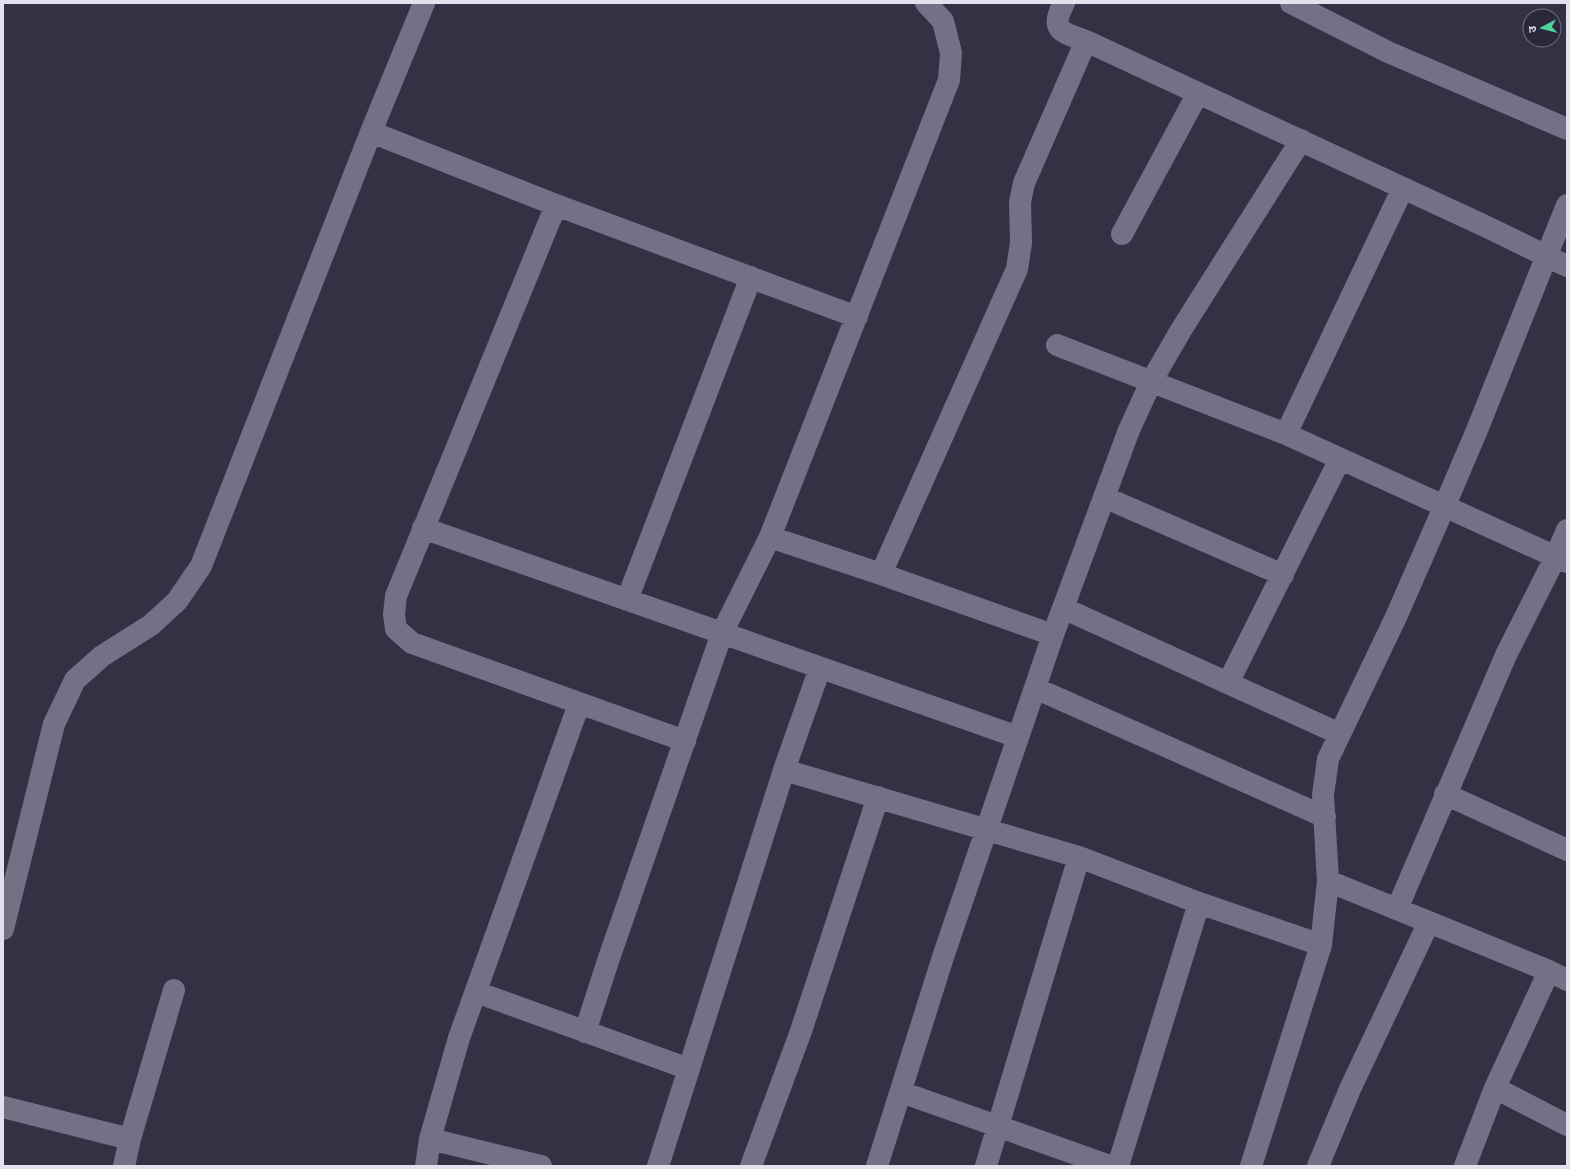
<svg xmlns="http://www.w3.org/2000/svg" width="1570" height="1169" font-family="'Nunito Sans','Noto Sans Devanagari',sans-serif">
<rect width="100%" height="100%" fill="#333144"/>
<g fill="none" stroke-linecap="round" stroke-linejoin="round">
<path stroke="#737186" stroke-width="22" d="M1064,3c-15,28 -2,29 22,38l401,186 80,39
M1291,3l97,49 179,77
M371,132l185,73 301,112
M556,205l-160,391 -2,18 2,15 16,14 273,98
M1122,234l76,-141
M1057,345l229,89 281,128
M1286,434l117,-246
M1104,497l179,78
M423,528l595,209
M770,537l111,37 172,61
M881,574l136,-305 4,-26 -1,-41 4,-19 62,-142
M627,600l124,-323
M1063,608l277,126
M1228,683l112,-224
M1035,688l290,129
M784,770l295,87 120,46 122,42
M1445,794l122,56
M1328,881l221,90 18,9
M1397,909l109,-254 50,-99 11,-26
M3,929l51,-205 21,-44 27,-24 49,-31 26,-24 24,-35 170,-434 53,-129
M476,992l213,77
M585,1032l23,-71 114,-328 48,-96 179,-457 2,-27 -8,-32 -17,-18
M1495,1088l72,37
M901,1092l209,74
M3,1107l127,32
M430,1139l111,27
M124,1166l6,-27 44,-149
M426,1166l4,-27 29,-101 120,-334
M658,1166l126,-396 36,-102
M751,1166l50,-135 77,-234
M877,1166l66,-209 110,-322 76,-205 22,-48 30,-52 120,-190
M986,1166l93,-309
M1118,1166l81,-263
M1251,1166l70,-221 7,-64 -5,-86 5,-36 68,-142 49,-112 32,-75 90,-225
M1318,1166l32,-77 79,-167
M1465,1166l30,-78 54,-117"/>
</g>
<rect width="1570" height="1169" fill="none" stroke="#e2e1ed" stroke-width="8"/>
<g transform="translate(1542 28) rotate(263)"><circle r="19" fill="#292739" stroke="#737181"/>
<path d="M0-3L7 15L0 10L-7 15Z" fill="#4fd398"/>
<text y="-6" font-size="11" font-weight="bold" text-anchor="middle" fill="#e2e1ed">उ</text>
</g>
</svg>
